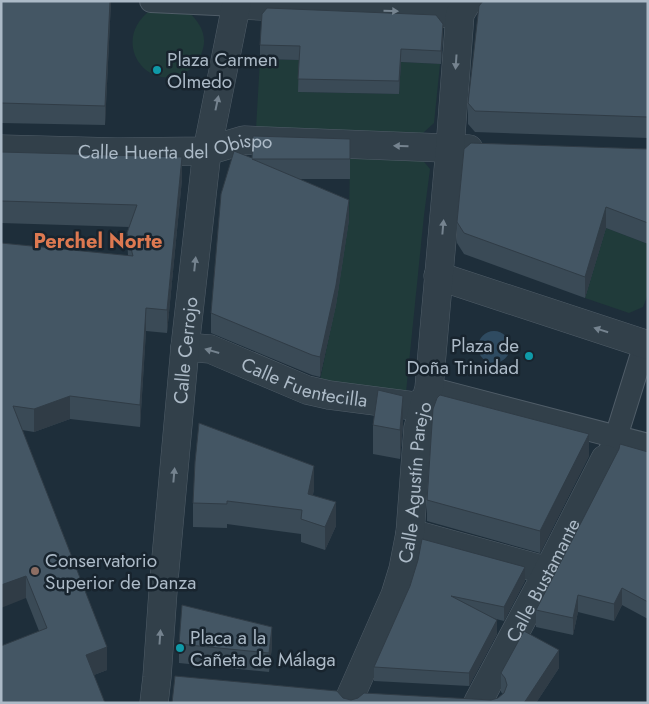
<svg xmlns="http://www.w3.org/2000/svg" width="649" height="704" font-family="Jost,sans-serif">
<rect width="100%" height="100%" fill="#1e2e3a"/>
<path fill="#203b3a" d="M152,9l36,2c12,12 20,24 14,41 -3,9 -8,16 -16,20 -39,23 -78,-32 -34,-63z
M260,59l39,1v32l100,2 2,-32 39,2 -6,59 -11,10 -167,-4z
M350,157h70l10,12 -6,46 -18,177 -86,-12 16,-77 13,-83z
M606,228l42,16v50l-5,13 -14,6 -44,-15z"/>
<path fill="#2f4b61" d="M478 347a16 16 0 1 1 32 0a16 16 0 1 1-32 0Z"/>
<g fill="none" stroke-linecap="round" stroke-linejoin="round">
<defs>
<path id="pedestrian" d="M151,1l86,4
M429,388l219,57
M610,450l6,-13 29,-93"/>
<g id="minor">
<path d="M237,5l223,9"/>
<path id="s1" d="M1,149l116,3 90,-1 37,-11 225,9"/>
<path d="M438,276l210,69"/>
<path id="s2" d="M185,347l25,2 97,41 22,5 85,11 11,-5"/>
<path d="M410,533l138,38"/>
<path id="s3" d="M478,702l70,-131 57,-112"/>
<path id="s4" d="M154,703l3,-26 6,-86 22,-244 22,-196 30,-150"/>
<path id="s5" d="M351,703v-8l44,-100 8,-26 7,-36 8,-105 11,-40 21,-240 10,-134 8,-13"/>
</g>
</defs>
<use href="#pedestrian" stroke="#505d68" stroke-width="24"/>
<use href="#minor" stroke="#505d68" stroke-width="29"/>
<use href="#pedestrian" stroke="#32404a" stroke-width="22"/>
<use href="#minor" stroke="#32404a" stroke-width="28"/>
</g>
<path fill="#3a4a56" d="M1,1h110l-6,124 -104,-2z
M648,1v137l-173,-6 -7,-8v-21z
M443,37l-2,27 -40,-2 -2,32 -101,-2 1,-32 -39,-1v-14z
M350,139v40h-51l50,41 -13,85 -16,72 -8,-2 -101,-42v-20l41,-155z
M648,149v95l-42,-16 -21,70 -121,-44 -7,-11v-21z
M1,152l181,27 -15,154 -21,-2 -6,96 -70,-8 -36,13 -12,-2 85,240 -13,5 -55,-44 -13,-33 -25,-355 127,13 -1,-23 2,-6 -128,-4z
M373,425h30l-3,34 -27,-5z
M648,452v167l-26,-14 -8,16 -36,-9 -5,23 -37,-8v-17z
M589,456l-49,97 -113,-32v-21z
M314,489l-1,6 23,31 -11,24 -24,-8v-8l-74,-10v4l-34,-1v-24z
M525,581l-21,40 -12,-3 5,16 -28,52 -95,-5v-14l36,-81z
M179,644l93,2 -3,26 -90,-9z
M559,668l-23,35h-364l171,-5 8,2h140l7,-2 5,-4 -2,-2v-19z"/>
<path fill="#303c46" d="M110,1h1l-6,124v-19z
M443,24v13l-2,27v-13z
M401,49v13l-2,32v-13z
M182,157v22l-15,154v-23z
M349,200v20l-13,85 -16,72v-20z
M606,207v21l-21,70v-21z
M146,308v23l-6,96v-22z
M70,396v23l-36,13v-23z
M403,396v29l-3,34v-29z
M589,434v22l-49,97v-22z
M314,466v23l-6,29v-24z
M336,502v24l-11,24v-23z
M525,567v14l-21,40v-14z
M26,576v22l-25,10v-23z
M622,588v17l-8,16v-17z
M578,595v17l-5,23v-17z
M497,620v14l-28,52v-13z
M272,627v19l-3,26v-19z
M107,647v23l-21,8v-23z
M559,650v18l-23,35h-12z"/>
<path fill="#445664" stroke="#303c46" d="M1,1h109l-5,105 -104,-3z
M483,1h165v116l-173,-6 -7,-8 11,-97z
M267,8l169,7 7,9 -2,27 -40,-2 -2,32 -101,-2 2,-33 -40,-1 2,-31z
M253,136l97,3v20h-98l97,41 -13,85 -16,72 -8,-2 -101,-42 10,-119 13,-43 18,7z
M471,143l177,6v74l-42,-16 -21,70 -121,-44 -7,-11 7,-73z
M1,152l181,5 -15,153 -21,-2 -6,97 -70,-9 -36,13 -21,-3 94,241 -21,8 19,48h-104v-57l46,-18 -21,-52 -25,9v-342l132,13 -6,-23 10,-28 -136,-4z
M378,390l25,6 -3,34 -27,-5z
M440,395l149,39 -49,97 -113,-31 6,-91 4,-11z
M199,423l115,43 -6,28 28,8 -11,25 -24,-8 1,-9 -75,-9v3l-34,-1 2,-41z
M620,444l28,8v150l-26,-14 -8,16 -36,-9 -5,23 -37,-8 83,-161z
M422,539l103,28 -21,40 -53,-11 46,24 -28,53 -95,-6 36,-81 8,-26z
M182,605l90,22 -3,26 -90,-9z
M524,631l35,19 -35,53h-352l3,-27 162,15 6,7 8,2 7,-2 6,-5 127,7 7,-2 6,-5 3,-8 -2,-7 -4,-5z"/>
<defs><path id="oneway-solid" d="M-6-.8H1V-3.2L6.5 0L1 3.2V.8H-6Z" transform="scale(1.25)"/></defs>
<g fill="#75838f">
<use href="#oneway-solid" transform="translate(391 11) rotate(2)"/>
<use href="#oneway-solid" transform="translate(456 62) rotate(94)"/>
<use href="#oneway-solid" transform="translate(217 103) rotate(-78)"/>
<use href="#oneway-solid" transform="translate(401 146) rotate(-178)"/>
<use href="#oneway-solid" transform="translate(443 227) rotate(-85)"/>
<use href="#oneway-solid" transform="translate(195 264) rotate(-84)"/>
<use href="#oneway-solid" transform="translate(601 330) rotate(-162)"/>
<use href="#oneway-solid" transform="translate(212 351) rotate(-164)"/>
<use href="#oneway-solid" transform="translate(174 475) rotate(-85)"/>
<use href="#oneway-solid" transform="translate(160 637) rotate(-86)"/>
</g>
<g fill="#0f9aa8" stroke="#18242e" stroke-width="2">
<circle cx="157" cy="70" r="5"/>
<circle cx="529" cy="356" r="5"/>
<circle cx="180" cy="648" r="5"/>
</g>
<circle fill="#8d6e63" stroke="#18242e" stroke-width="2" cx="35" cy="571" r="5"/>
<g text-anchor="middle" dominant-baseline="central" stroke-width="5" stroke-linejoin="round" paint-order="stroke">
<g font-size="19" fill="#acbac7" stroke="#18242e" text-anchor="start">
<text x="167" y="59">Plaza Carmen<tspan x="167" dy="22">Olmedo</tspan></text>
<text x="519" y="345" text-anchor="end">Plaza de<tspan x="519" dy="22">Doña Trinidad</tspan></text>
<text x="45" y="560">Conservatorio<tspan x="45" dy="22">Superior de Danza</tspan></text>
<text x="190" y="637">Placa a la<tspan x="190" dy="22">Cañeta de Málaga</tspan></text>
</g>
<g font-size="19" fill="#acbac7" stroke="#18242e">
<text stroke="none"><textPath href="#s1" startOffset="175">Calle Huerta del Obispo</textPath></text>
<text stroke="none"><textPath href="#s4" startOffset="354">Calle Cerrojo</textPath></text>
<text stroke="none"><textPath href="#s2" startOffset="126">Calle Fuentecilla</textPath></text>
<text stroke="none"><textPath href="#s5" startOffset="232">Calle Agustín Parejo</textPath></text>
<text stroke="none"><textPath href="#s3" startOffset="138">Calle Bustamante</textPath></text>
</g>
<g font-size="20" font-weight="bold" fill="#dd7951" stroke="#18242e">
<text x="98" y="241">Perchel Norte</text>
</g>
</g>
<rect width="649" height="704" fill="none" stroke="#acbac7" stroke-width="5"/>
</svg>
